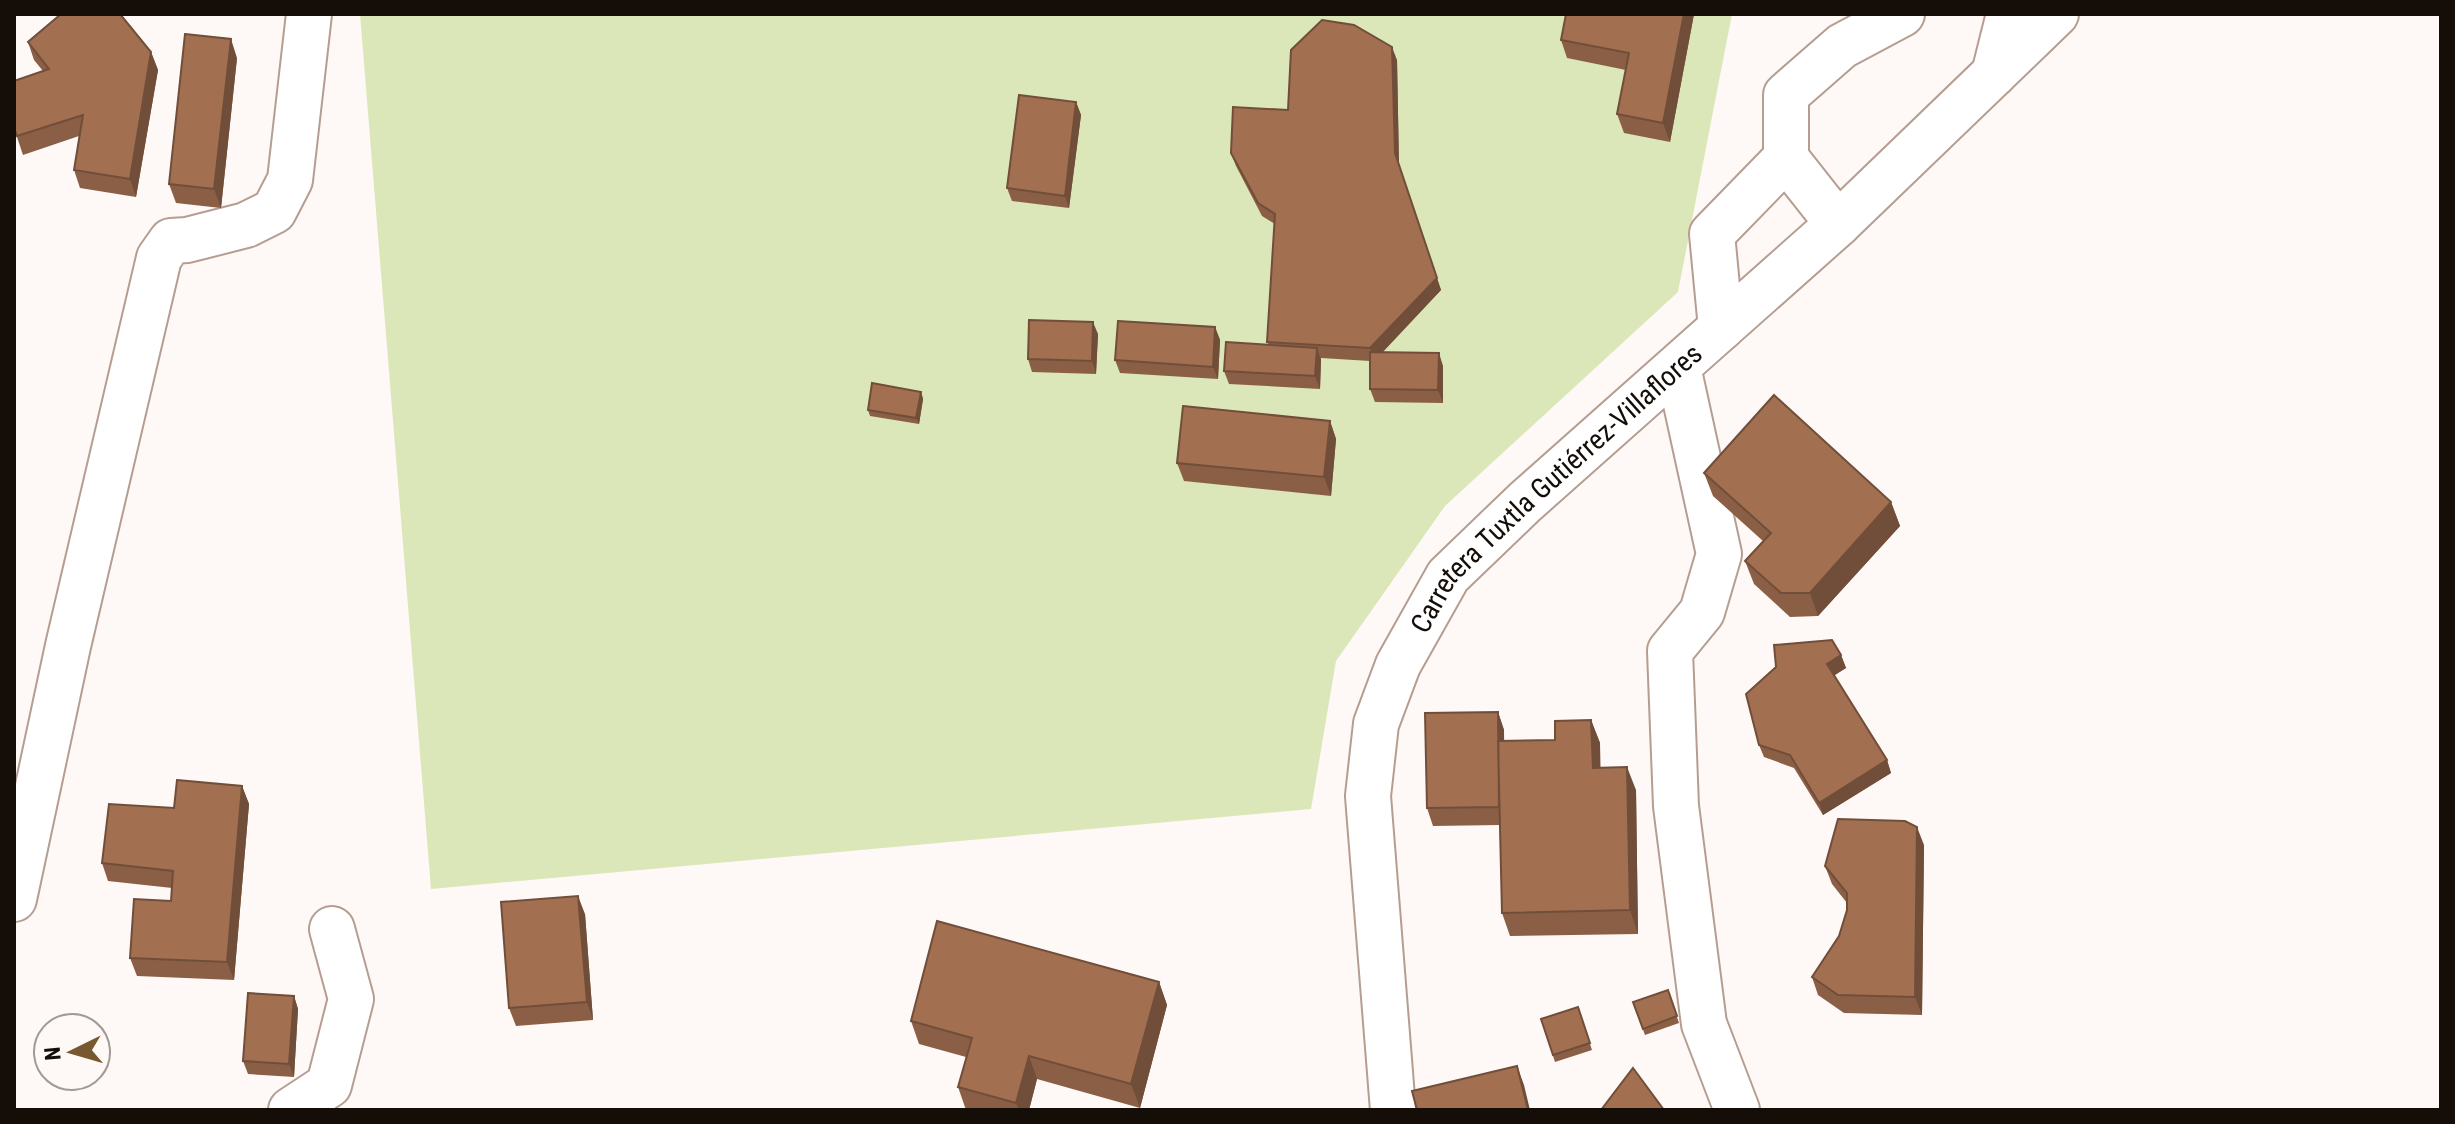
<svg xmlns="http://www.w3.org/2000/svg" width="2455" height="1124" font-family="'Roboto Condensed',sans-serif">
<rect width="100%" height="100%" fill="#fef9f6"/>
<path fill="#dbe7b9" d="M360,14h1372l-54,278 -233,214 -109,155 -25,148 -880,80z"/>
<g fill="none" stroke-linecap="round" stroke-linejoin="round">
<defs>
<path id="minor" d="M1994,74l15,-60
M1838,224l-52,-66v-63l56,-49 60,-32
M1721,328l-9,-94 74,-76
M1678,367l41,187 -17,58 -32,39 6,155 28,218 33,86
M14,899l54,-253 91,-388 12,-17 16,-1 59,-15 28,-14 16,-31 19,-166
M291,1110l38,-25 22,-86 -19,-70"/>
<g id="major">
<path id="s1" d="M1393,1110l-25,-314 8,-72 22,-59 50,-89 77,-74 313,-278 218,-210"/>
</g>
</defs>
<use href="#minor" stroke="#b59e91" stroke-width="48"/>
<use href="#major" stroke="#b59e91" stroke-width="48"/>
<use href="#minor" stroke="#fff" stroke-width="44"/>
<use href="#major" stroke="#fff" stroke-width="44"/>
</g>
<path fill="#8b5f46" d="M1566,14h128l-24,128 -46,-9 -7,-19 9,-44 -59,-12 -6,-18z
M28,42l123,10 7,18 -22,127 -56,-9 -6,-18 5,-34 -56,19 -9,-27 29,-57 -9,-11z
M237,58l-16,150 -45,-5 -7,-19z
M1397,60l2,106 42,124 -59,63 61,13v37l-68,-1 -5,-13v-28l-49,-3 -1,31 -91,-5 -5,-13 44,-26 7,-121 -13,-8 -26,-50 -5,-13 57,-43z
M1076,102l5,13 -12,93 -57,-7 -5,-13z
M1215,327l5,13 -2,39 -98,-6 -5,-13z
M1098,334l-2,40 -64,-2 -4,-13z
M921,392l2,7 -4,25 -49,-8 -2,-6z
M1330,421l6,18 -5,57 -147,-15 -7,-18z
M1704,473l187,29 9,24 -82,90 -28,1 -36,-33 -9,-23 18,-20 -50,-45z
M1841,655l5,13 -12,7 53,85 4,13 -68,42 -29,-47 -30,-11 -5,-12z
M1498,712l6,18v11l51,-1 36,-20 9,23v25l36,22 2,144 -128,2 -8,-23 -2,-88 -67,1 -6,-18z
M242,786l7,18 -15,176 -97,-4 -7,-18 41,-57 1,-13 -64,-7 -6,-18 72,-55z
M1924,845l-2,170 -78,-2 -26,-18 -6,-18 27,-41 8,-26v-7l-15,-19 -7,-18z
M585,914l8,106 -77,6 -7,-18z
M1159,982l8,23 -27,103 -103,-29 -8,31h-63l-8,-23 8,-30 -47,-13 -8,-23z
M1668,990l11,33 -34,12 -12,-33z
M294,996l4,13 -4,68 -46,-3 -5,-13z
M1578,1007l14,43 -37,12 -14,-43z"/>
<path fill="#714e39" d="M1684,14h10l-24,128 -7,-19z
M231,39l6,19 -16,150 -7,-19z
M1392,47l5,13 2,106 42,124 -67,71 -4,-13z
M151,52l7,18 -22,127 -6,-18z
M1076,102l5,13 -12,93 -4,-12z
M1093,322l5,12 -2,40 -4,-13z
M1215,327l5,13 -2,39 -5,-12z
M1317,348l4,12 -1,29 -5,-13z
M1439,353l4,13v37l-5,-13z
M921,392l2,7 -4,25 -3,-6z
M1330,421l6,18 -5,57 -7,-19z
M1891,502l9,24 -82,90 -8,-23z
M1841,655l5,13 -14,9 -5,-13z
M1498,712l6,18 1,95 -6,-18z
M1591,720l9,23 1,48 -8,-23z
M1887,760l4,13 -68,42 -4,-12z
M1627,767l9,23 2,144 -8,-24z
M242,786l7,18 -15,176 -7,-18z
M1917,827l7,18 -2,170 -7,-18z
M578,896l7,18 8,106 -6,-18z
M1159,982l8,23 -27,103 -9,-24z
M294,996l4,13 -4,68 -5,-13z
M1029,1056l8,23 -8,31h-10l-3,-7z
M1517,1066l7,19 6,25h-2z"/>
<path fill="#a26f51" stroke="#714e39" stroke-width="2" d="M61,14h59l31,38 -21,127 -56,-9 9,-55 -66,21 -3,-8v-47l35,-12 -21,-27z
M1566,14h118l-21,109 -46,-9 12,-61 -68,-13z
M1322,20l32,5 38,22 3,106 42,125 -67,70 -103,-6 8,-128 -17,-11 -27,-50 2,-46 55,3 3,-60z
M185,34l46,5 -17,150 -45,-5z
M1019,95l57,7 -11,94 -58,-8z
M1029,320l64,2 -1,39 -64,-2z
M1118,321l97,6 -2,40 -98,-7z
M1226,342l91,6 -2,28 -91,-5z
M1370,352l69,1 -1,37 -68,-1z
M872,383l49,9 -5,26 -48,-8z
M1774,395l117,107 -81,91h-29l-36,-32 26,-28 -67,-60z
M1183,406l147,15 -6,56 -147,-14z
M1832,640l9,15 -14,9 60,96 -68,43 -29,-48 -31,-10 -13,-51 30,-27 -2,-22z
M1498,712l1,95 -72,1 -2,-95z
M1591,720l2,48 34,-1 3,143 -128,3 -4,-172 57,-1v-19z
M177,780l65,6 -15,176 -97,-4 4,-59 37,2 2,-30 -71,-8 7,-59 65,4z
M1838,819l67,2 12,6 -2,170 -77,-2 -26,-18 27,-41 8,-26v-17l-22,-27z
M578,896l9,106 -78,6 -8,-106z
M937,921l222,61 -28,102 -102,-28 -13,47 -58,-16 14,-49 -61,-17z
M1668,990l9,26 -34,13 -10,-27z
M248,993l46,3 -5,68 -46,-3z
M1578,1007l12,36 -37,12 -12,-36z
M1517,1066l11,44h-111l-5,-19z
M1633,1068l31,42h-63z"/>
<g text-anchor="middle" dominant-baseline="central" stroke-width="8" stroke-linejoin="round" paint-order="stroke">
<g font-size="28" fill="#140d08" stroke="#fef9f6">
<text stroke="none"><textPath href="#s1" startOffset="690">Carretera Tuxtla Gutiérrez-Villaflores</textPath></text>
</g>
</g>
<rect width="2455" height="1124" fill="none" stroke="#140d08" stroke-width="32"/>
<g transform="translate(72 1052) rotate(265)"><circle r="38" fill="#fef9f6" stroke="#a09b97" stroke-width="2"/>
<path d="M0-6L14 30L0 20L-14 30Z" fill="#78582e"/>
<text y="-12" font-size="22" font-weight="bold" text-anchor="middle" fill="#140d08">N</text>
</g>
</svg>
